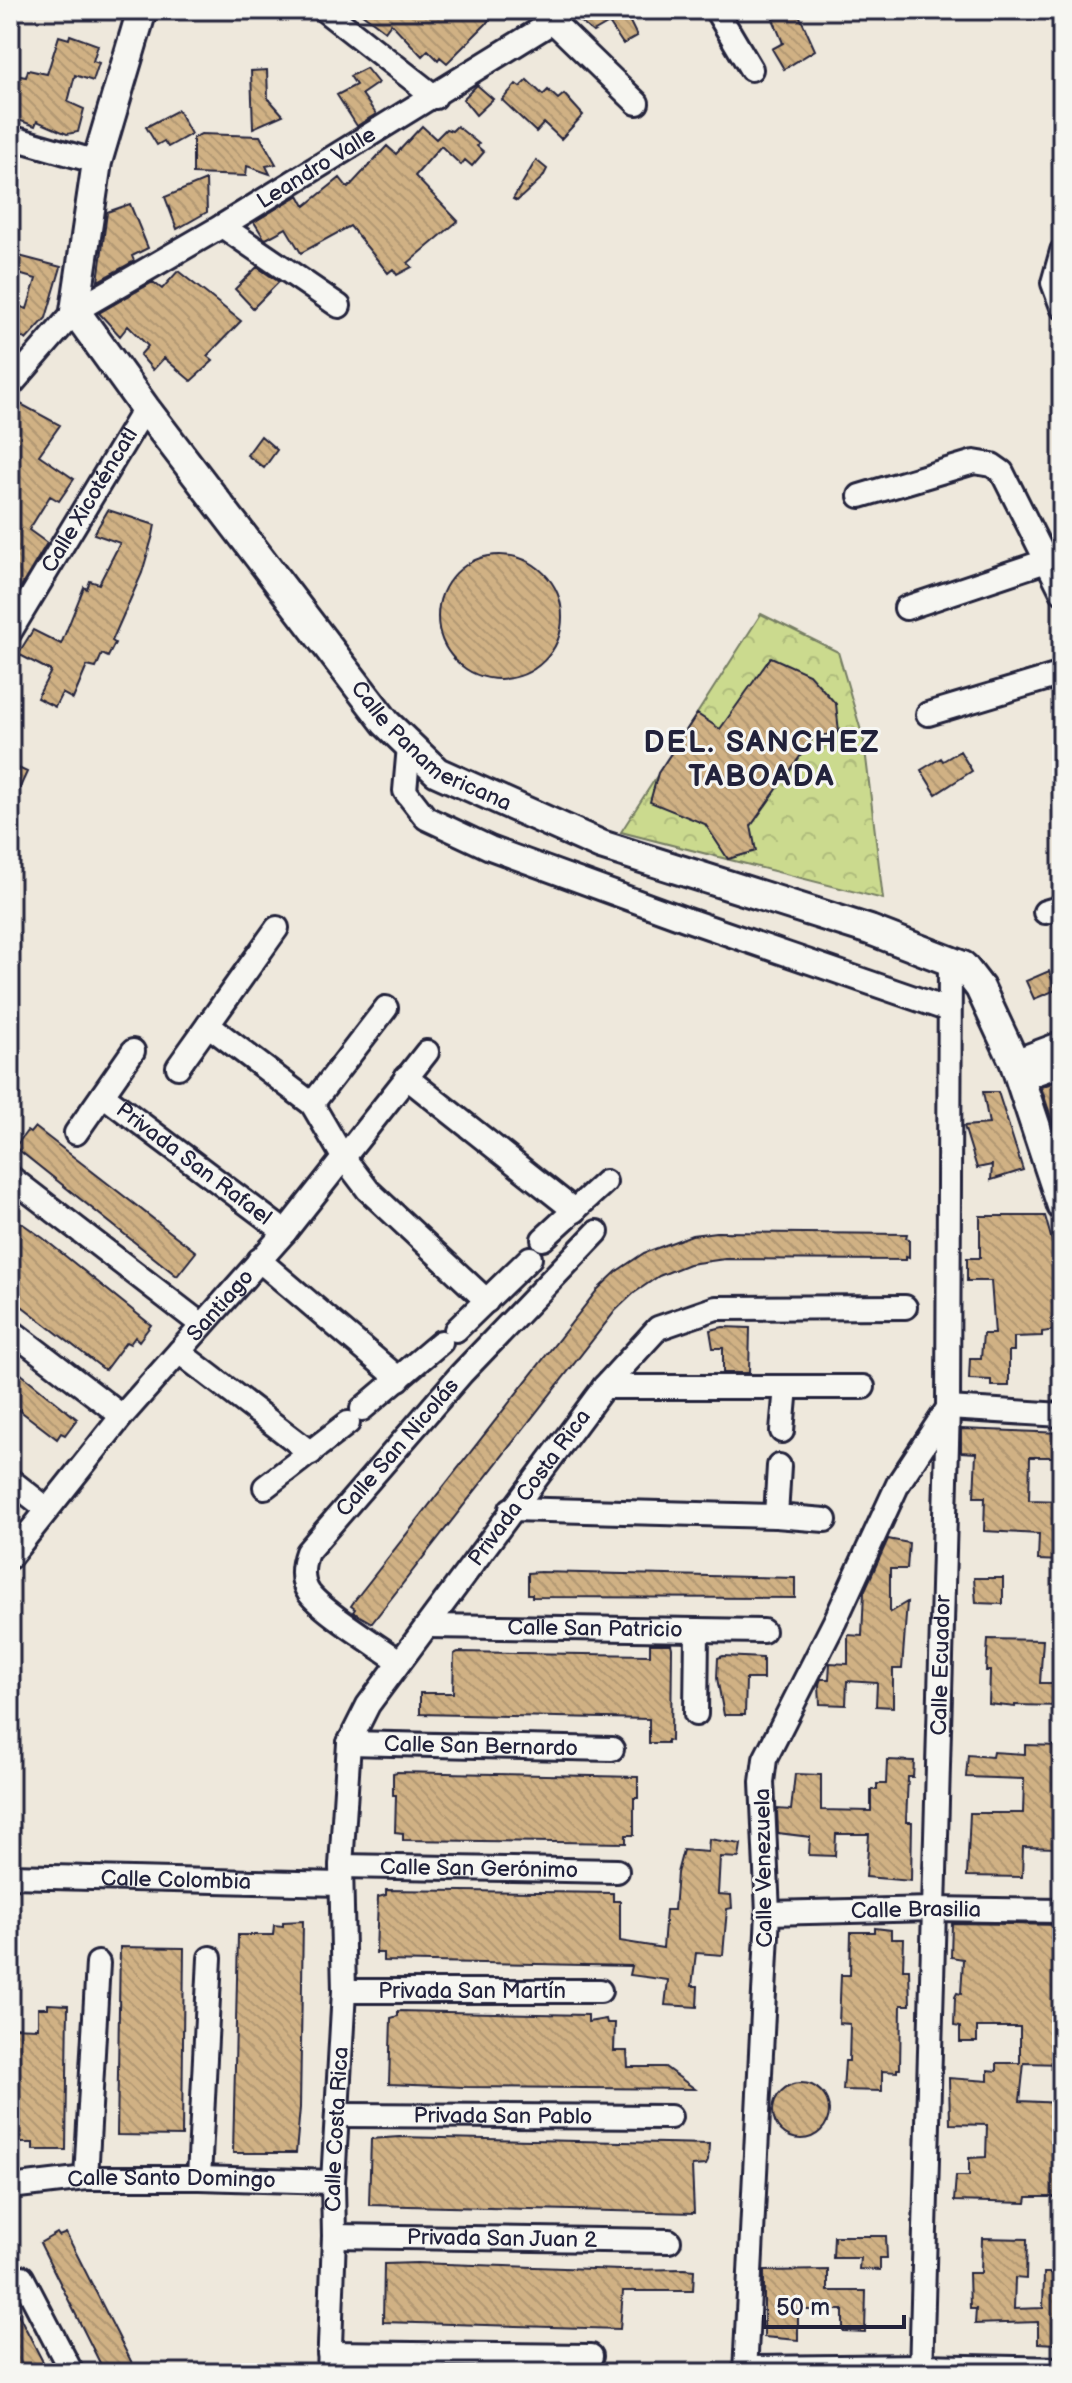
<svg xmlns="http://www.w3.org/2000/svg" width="1072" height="2383" font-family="'Balsamiq Sans',sans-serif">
<defs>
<pattern id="forest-crowns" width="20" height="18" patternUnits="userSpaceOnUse" patternTransform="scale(2)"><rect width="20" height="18" fill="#cbda8e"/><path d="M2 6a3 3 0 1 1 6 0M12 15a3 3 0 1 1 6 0" fill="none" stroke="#aebb7b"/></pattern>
<pattern id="building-back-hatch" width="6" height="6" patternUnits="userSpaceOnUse" patternTransform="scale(2)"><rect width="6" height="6" fill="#d0b184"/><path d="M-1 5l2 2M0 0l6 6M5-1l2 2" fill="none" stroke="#b29873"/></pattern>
</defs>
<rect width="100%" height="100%" fill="#eee8dc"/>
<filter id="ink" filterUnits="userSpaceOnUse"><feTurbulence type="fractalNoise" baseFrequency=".0125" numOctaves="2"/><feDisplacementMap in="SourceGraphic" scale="16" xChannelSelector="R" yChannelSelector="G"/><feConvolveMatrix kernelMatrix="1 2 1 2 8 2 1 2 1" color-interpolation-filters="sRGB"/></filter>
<g filter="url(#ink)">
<path fill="url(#forest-crowns)" stroke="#767e64" stroke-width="2" d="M761,614l77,38 26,89 19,158 -262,-67z"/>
<path fill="url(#building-back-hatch)" stroke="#22223b" stroke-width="2" d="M357,10h138l-9,14 -39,39 -7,-6 -2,3 -10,-10 -6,6 -31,-33 -6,8z
M584,10h49l-7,4 11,22 -14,8 -14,-21 -16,9 -20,-16z
M791,10h6l18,40 -31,19 -12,-20 11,-6 -10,-24z
M70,35l28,10 -5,16 6,2 -6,18 -18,-6 -7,27 16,7 -6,23 -11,2 -30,-13 -2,5 -25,-9v-43l16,3 2,-7 19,4 12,-38 10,3z
M366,68l12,15 -16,11 14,20 -19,12 -20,-31 19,-10 -6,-9z
M267,70l1,28 15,17 -30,13 -2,-57z
M527,80l16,15 5,-5 10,9 6,-5 19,21 -22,24 -17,-16 -8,9 -34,-32 14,-16 4,3z
M477,85l16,14 -17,16 -13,-16z
M178,110l13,24 -23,13 -4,-6 -7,4 -11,-18z
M422,126l14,13 10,-10 6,2 5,-5 22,18 -2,2 7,6 -12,14 -7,-6 -4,5 -20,-19 -26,30 43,45 -50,42 4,4 -15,8 -4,-6 -5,4 -38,-47 -49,27 -15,-25 -20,11 -2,-1 -10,-16 45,-27 6,11 35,-28 8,10 39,-42 9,8z
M201,134l59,2 16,28 -10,2 4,8 -23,-8 -1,10 -53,-2v-36z
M536,160l11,9 -4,8 -26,24 -4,-2z
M206,180l1,32 -30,17 -12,-32z
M130,204l18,44 -16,8 2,5 -36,20 9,-69z
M19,256l42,11 -15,51 -20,22 -16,-11v-26l17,6 9,-30 -21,-6z
M257,267l22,15 -26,26 -18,-19z
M178,271l63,50 -34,35 6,5 -22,20 -27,-23 -11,12 -13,-15 8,-9 -20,-20 -8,10 -21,-23 54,-31 9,7z
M17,402l43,23 -21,30 35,24 -15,22 -9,-5 -21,34 18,13 -37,62v-195z
M261,436l16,14 -13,18 -17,-13z
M108,510l47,15 -2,10 -11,38 -30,68 3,2 -7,14 -6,-3 -6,14 -9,-2 -14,33 -11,-6 -7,14 -18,-9 14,-27 -33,-17 15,-24 28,14 23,-57 3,2 3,-8 9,3 21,-41 -26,-9z
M438 617a62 62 0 1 1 124 0a62 62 0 1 1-124 0Z
M771,657l38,17 27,30 3,28 -26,6 -62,88 5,25 -28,8 -23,-35 -55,-22 8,-29 39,-59 23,15z
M960,751l12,20 -36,23 -15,-24 20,-12 2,3z
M14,766l13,6 -17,37v-35z
M1049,971l7,19 -22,9 -8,-18z
M1062,1079v62h-3l-18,-54z
M983,1092h15l25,78 -32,10 1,-15 -15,3 -13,-42 25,-2z
M35,1127l161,125 -19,24 -162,-129 12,-16 3,2z
M10,1215l33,23 108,87 -12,16 -4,-4 -5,7 -4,-2 -21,28 -95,-73z
M980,1216h65l15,53 2,60 -20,3v4l-28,1v14h-5v35h-18v-6l-22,-1 1,-21h11l2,-24h12l-4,-53h-24v-23h13z
M716,1232l191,2 -1,4 3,1v19l-3,-1v3l-181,-1 -36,5 -30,12 -25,17 -18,17 -244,313 -19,-11 2,-3 -4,-3 4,-6 243,-311 19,-18 27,-18 48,-18z
M723,1327l27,1 -1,45h-26v-25h-10l-3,-18z
M10,1365l67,54 -12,16 -4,-2 -4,6 -47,-36z
M961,1429l101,4v24h-32l-1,43 33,1v60l-24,-1 1,-26 -55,-3 1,-34h-11l2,-44 -15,-1z
M888,1539l21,4 -2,26h-17v43l17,-10 -5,67h-9v38l-17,-1 1,-23 -30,-2 -1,24 -26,-1 -1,-20 2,-5h8l1,-16 18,1v-29l14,1 2,-44z
M540,1572l255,6v20l-263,-1v-3h-4v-21z
M974,1578h29v26l-27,-1z
M988,1639l55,1 -3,43h22v23l-47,-1v2l-26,-3 1,-33h-4z
M650,1644h21l1,4 -1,93 -4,-1v3h-18v-24l-229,-5v-21h33l1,-39 4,-2 192,3z
M723,1656l40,2v21h-17l-1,36h-21l-7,-37 1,-20z
M1025,1745l37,1v68h-5v34l-34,-1 -1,30 -55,-1 3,-63h53l1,-34 -58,-2 2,-22 24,2 1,-5 32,2z
M887,1760l27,1 -1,16h-5l-2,45h6l-1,59 -45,-4 3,-43h-33l-1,22 -26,-1 1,-18 -32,-4 -1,-24 14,1 4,-36 26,1v35l50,1v-21h6v-6h9z
M397,1772l241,5v21h-4v37h-8v8l-223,-3v-7l-8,-1 1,-37h-3v-22z
M709,1839l32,5 -2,14 -19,-1 -2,37 13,1 1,13 -5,1 -4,46 -27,-2 -4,33h6l-1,21 -32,-2 3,-25 -38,-5 2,-9 -249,-5v-8h-7l2,-56 8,-2v-5l227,3v8h7v40l43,7 3,-38h8l3,-37 6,-23 25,2z
M303,1921l-3,187 -4,45h-63l5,-218h35l1,-10 9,1v-4z
M952,1923l110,2v139l-38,-1 -4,38 42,2v94h-35l-1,6 -72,-2 2,-25h13v-18l17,-1 1,-32 -37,-1 -1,-46 39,3v-11l9,1v-8h23v-36h-43v15h-17v-15l-6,-1 1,-29 2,-4 4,1 2,-35 -12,-2z
M875,1928l16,2v9h13l-1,30h6l1,36h-9l-1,64h-3v3l-15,-1v20l-39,-1 2,-29h4l1,-37 -11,-1 2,-48h9l1,-43h24z
M120,1947l64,1 -2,188 -65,-1z
M48,2004l20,1 -2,145h-33v-7h-23v-116l28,1v-20h10z
M398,2011l190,4v7l18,-3 1,4h8l-1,28h13l1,16h37l30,22 -231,-2 -75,-3 2,-66 7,-2z
M773 2111a28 28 0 1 1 56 0a28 28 0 1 1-56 0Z
M399,2137l310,7 -1,17 -2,4 -14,1 2,47 -325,-8 2,-66z
M57,2233l2,3 7,-3 71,140h-32l-65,-130z
M834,2236h52l1,22h-7v12l-21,-1 1,-11h-27z
M982,2238l45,1 -1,40 -11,-1 -1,31 29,-1 1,-35h18v35h-5l-1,36 -18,-1v-21l-63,2 1,-15h-6l-1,-36h12z
M417,2263l204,7 64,-1 9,1 -1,21h-70l-3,38 -237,-7 1,-58z
M828,2270v21h38l-1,41 -22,-1v-21h-45v30l-34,-3v-66z
M10,2298l34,66 3,9h-37z"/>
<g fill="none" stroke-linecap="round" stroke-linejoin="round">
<defs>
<g id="minor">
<path d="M324,10l111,87"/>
<path d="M541,10l96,93"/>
<path d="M716,10l35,59"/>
<path d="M10,137l87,25"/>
<path d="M222,226l117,80"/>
<path d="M1062,251l-9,32 9,24"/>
<path id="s1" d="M10,386l65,-75 147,-85 332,-205"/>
<path d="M860,496l114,-34 18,3 10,7 60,120"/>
<path d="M906,608l140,-47"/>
<path id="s2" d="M10,632l135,-224"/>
<path d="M928,714l134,-40"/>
<path d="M409,746l-4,45 21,27 64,30 195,71 264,91"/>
<path d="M1045,912l17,-5"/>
<path d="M208,1025l104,79 31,53 25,33 119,111"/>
<path d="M1014,1061l48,-18"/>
<path d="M178,1067l99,-139"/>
<path d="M406,1077l169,134"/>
<path d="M1021,1079l41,-15"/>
<path id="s3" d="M103,1095l182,137"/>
<path d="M312,1104l74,-96"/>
<path d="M76,1133l57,-82"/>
<path d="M10,1177l192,148"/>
<path d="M543,1239l62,-57"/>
<path d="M259,1260l140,119"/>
<path d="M10,1330l112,86"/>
<path d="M456,1330l74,-72"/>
<path d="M179,1352l132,101"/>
<path d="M604,1387h259"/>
<path d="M362,1409l79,-67"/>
<path d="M782,1431l4,-44"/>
<path d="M779,1466l-3,50 49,4"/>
<path d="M10,1480l37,29"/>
<path d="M265,1487l83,-64"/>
<path d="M511,1509l265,7"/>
<path id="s4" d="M10,1557l112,-141 163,-184 142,-180"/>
<path id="s5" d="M427,1626l336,5"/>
<path id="s6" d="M399,1661c-22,-16 -76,-49 -90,-68 -9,-13 -7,-27 -2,-41l154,-178 136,-142"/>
<path d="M696,1714l1,-84"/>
<path id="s7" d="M349,1743l263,6"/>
<path id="s8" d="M341,1866l276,5"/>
<path id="s9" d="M10,1876l331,8"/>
<path id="s10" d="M768,1913l165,-4 129,2"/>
<path id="s11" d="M344,1991h256"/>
<path id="s12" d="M337,2115l333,2"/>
<path d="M86,2178l12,-215"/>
<path d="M199,2178l11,-220"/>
<path id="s13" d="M10,2187l76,-9h113l134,4"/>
<path id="s14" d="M334,2236l335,5"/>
<path d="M22,2277l50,96"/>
<path d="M329,2353l262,3"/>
<path d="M745,2368l176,-2 141,3"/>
<path id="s15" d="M329,2373l5,-137 -1,-54 11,-191 -3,-125 8,-123 19,-38 236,-318 54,-59 58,-20 189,-1"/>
<path d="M745,2373l23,-460 -6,-131 3,-23 70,-138 63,-137 50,-76 114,7"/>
<path id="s16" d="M921,2373l27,-965 2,-449"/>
</g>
<g id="major">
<path id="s17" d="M142,10l-45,152 -22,149 70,97 241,315 51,49 164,73 269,85 93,36 17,22 34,73 48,145"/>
</g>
</defs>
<use href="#minor" stroke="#22223b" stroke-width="28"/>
<use href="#major" stroke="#22223b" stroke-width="34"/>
<use href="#minor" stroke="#f6f6f2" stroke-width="22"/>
<use href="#major" stroke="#f6f6f2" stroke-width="28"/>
</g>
</g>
<g text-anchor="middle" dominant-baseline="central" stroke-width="6" stroke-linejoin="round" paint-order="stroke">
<g font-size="22" fill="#22223b" stroke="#f6f6f2">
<text stroke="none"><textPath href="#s1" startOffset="380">Leandro Valle</textPath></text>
<text stroke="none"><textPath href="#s2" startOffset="154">Calle Xicoténcatl</textPath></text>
<text stroke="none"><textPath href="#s17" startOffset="876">Calle Panamericana</textPath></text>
<text stroke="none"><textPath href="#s3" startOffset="114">Privada San Rafael</textPath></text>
<text stroke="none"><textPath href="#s4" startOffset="328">Santiago</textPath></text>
<text stroke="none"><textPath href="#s6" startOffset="294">Calle San Nicolás</textPath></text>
<text stroke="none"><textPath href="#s15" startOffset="944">Privada Costa Rica</textPath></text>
<text stroke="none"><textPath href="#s5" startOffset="168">Calle San Patricio</textPath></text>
<text stroke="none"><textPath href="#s16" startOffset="708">Calle Ecuador</textPath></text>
<text stroke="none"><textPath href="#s7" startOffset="132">Calle San Bernardo</textPath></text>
<text stroke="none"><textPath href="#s8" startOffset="138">Calle San Gerónimo</textPath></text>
<text transform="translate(764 1868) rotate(-91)">Calle Venezuela</text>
<text stroke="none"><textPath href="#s9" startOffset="166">Calle Colombia</textPath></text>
<text stroke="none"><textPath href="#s10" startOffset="148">Calle Brasilia</textPath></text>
<text stroke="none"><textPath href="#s11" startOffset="128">Privada San Martín</textPath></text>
<text stroke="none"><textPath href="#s12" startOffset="166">Privada San Pablo</textPath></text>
<text stroke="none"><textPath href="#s15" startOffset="244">Calle Costa Rica</textPath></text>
<text stroke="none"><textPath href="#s13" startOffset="162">Calle Santo Domingo</textPath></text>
<text stroke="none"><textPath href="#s14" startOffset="168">Privada San Juan 2</textPath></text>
</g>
<g font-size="30" font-weight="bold" letter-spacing="2" fill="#22223b" stroke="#f6f6f2">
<text x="762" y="743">DEL. SANCHEZ<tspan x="762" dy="34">TABOADA</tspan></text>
</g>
</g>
<rect width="1072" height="2383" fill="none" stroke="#f6f6f2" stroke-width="40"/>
<rect x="20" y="20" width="1032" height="2343" fill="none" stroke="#22223b" stroke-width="3" filter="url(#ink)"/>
<path d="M764 2315v12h140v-12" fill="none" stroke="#22223b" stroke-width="4"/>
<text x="776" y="2315" font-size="24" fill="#22223b" stroke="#f6f6f2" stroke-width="6" paint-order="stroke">50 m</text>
</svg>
